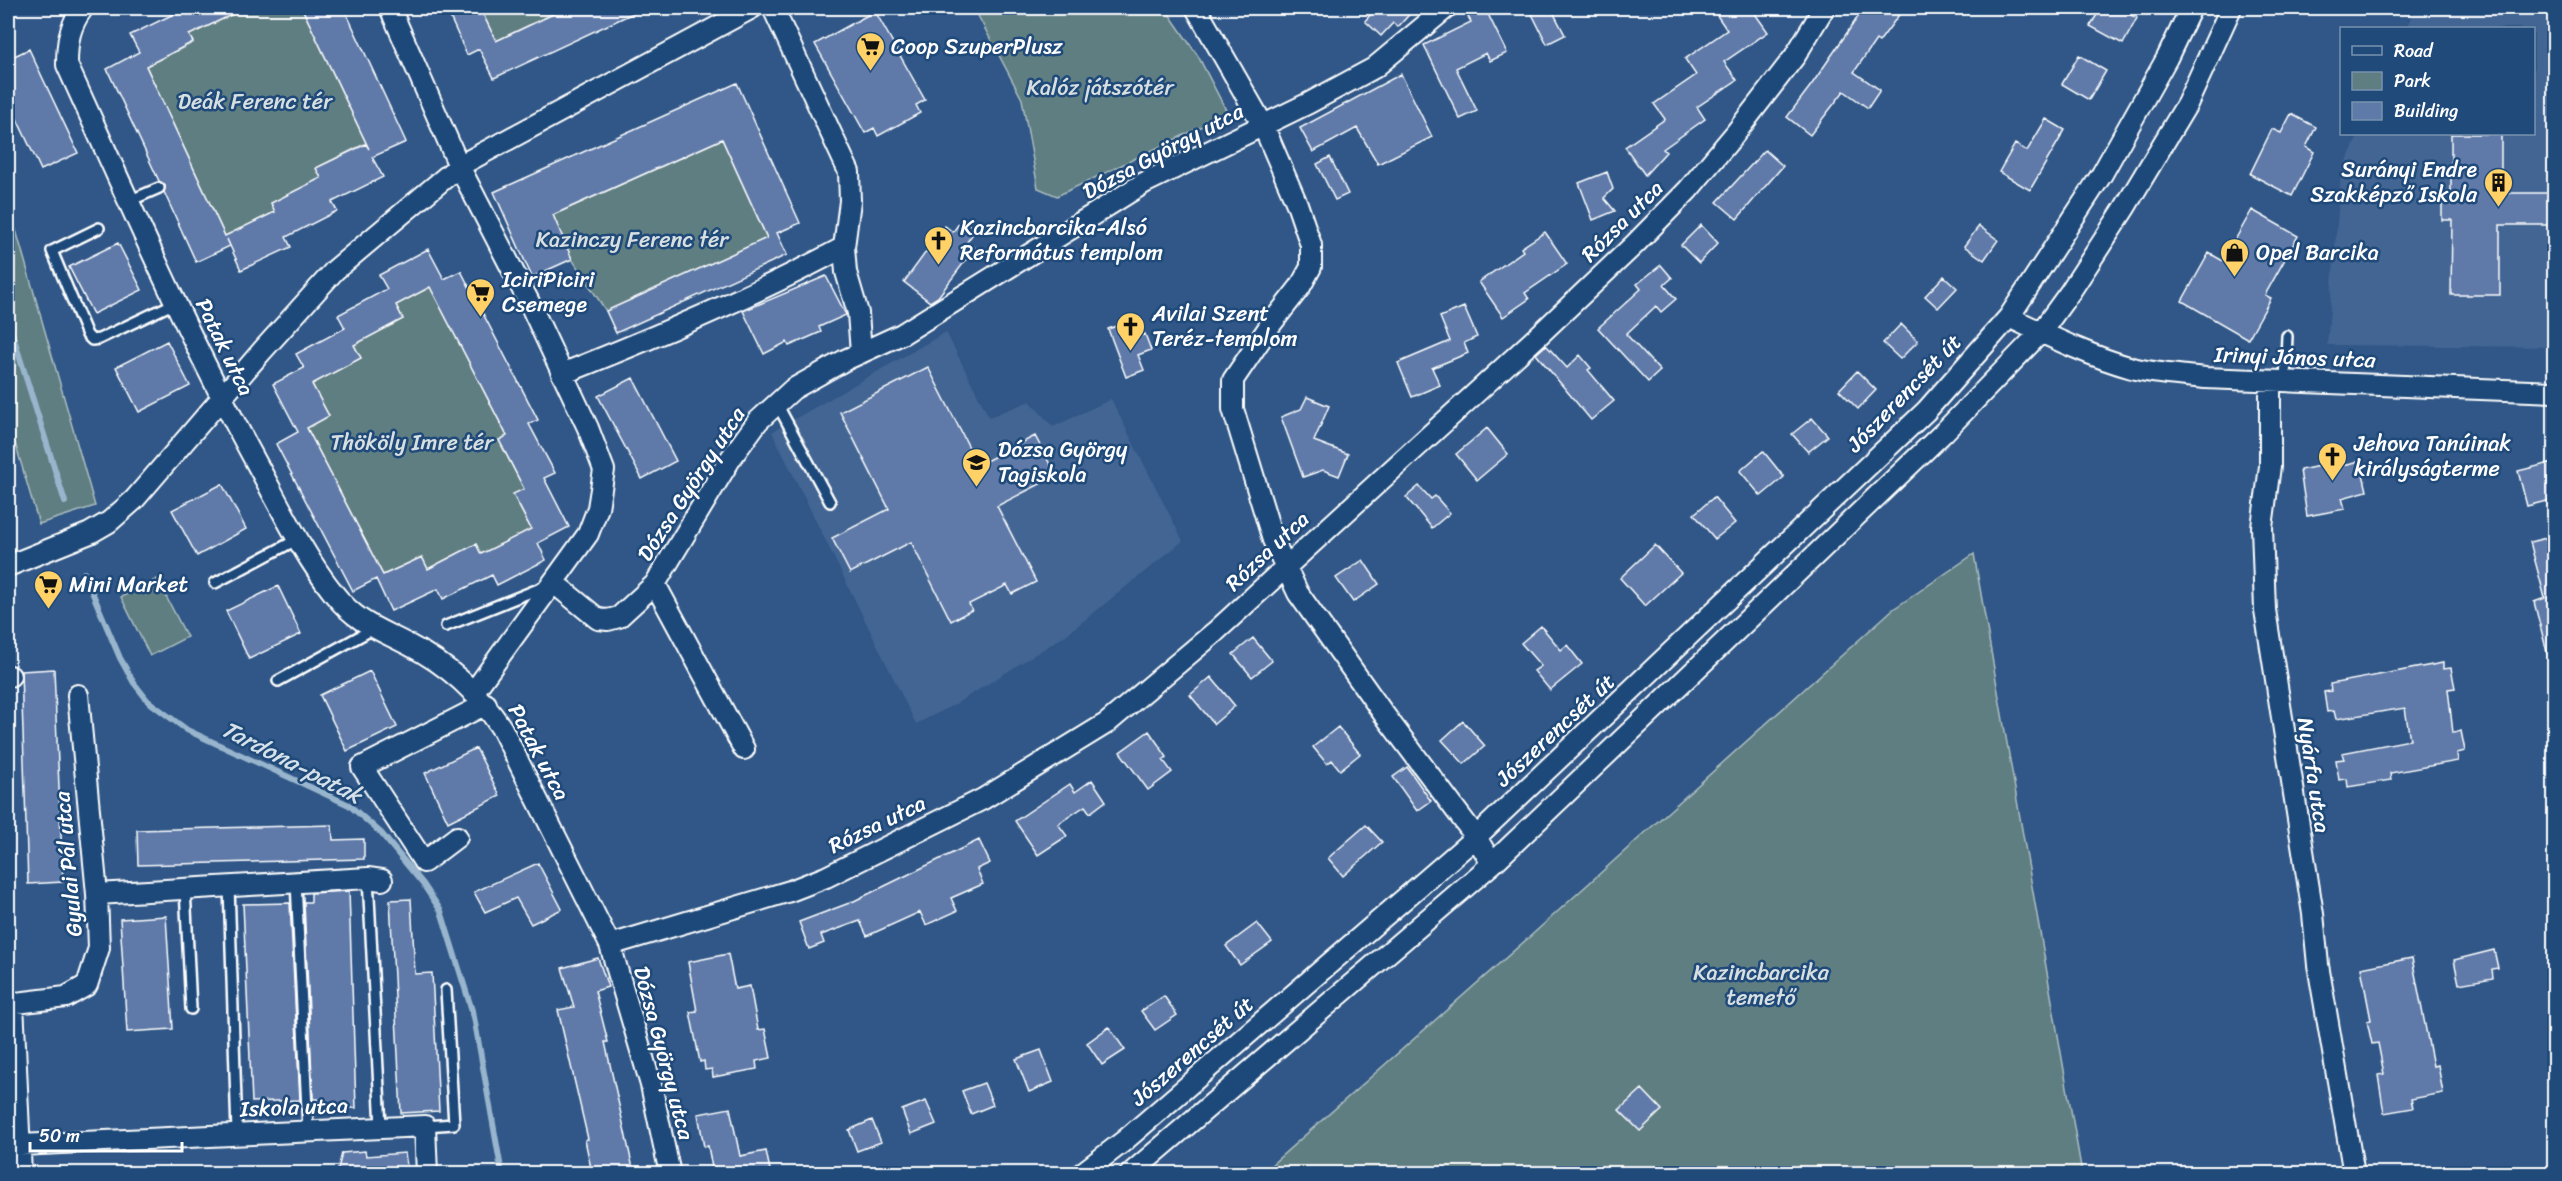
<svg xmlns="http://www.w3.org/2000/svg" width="2562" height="1181" font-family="Sriracha,sans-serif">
<rect width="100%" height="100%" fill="#305787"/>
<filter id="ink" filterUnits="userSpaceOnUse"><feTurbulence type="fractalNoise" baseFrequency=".0167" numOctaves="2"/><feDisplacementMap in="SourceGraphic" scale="12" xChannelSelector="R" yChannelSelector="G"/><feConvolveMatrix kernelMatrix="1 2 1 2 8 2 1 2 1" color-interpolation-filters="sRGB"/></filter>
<g filter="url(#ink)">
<path fill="#426593" d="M2415,8h139v339l-227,-2 14,-172 18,-39h175v-106h-128z
M946,332l43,85 41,-16 23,26 58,-28 72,142 -117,94 -112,70 -38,19 -144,-292z"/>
<path fill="#5e7e82" stroke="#aebec0" stroke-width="1.5" d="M241,8h61l64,135 -50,25 5,10 -50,25 4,9 -50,24 -79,-170 47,-23 -4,-8 52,-25z
M480,8h85l-69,33z
M974,8h191l33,48 30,58 -171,82 -19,-8 -16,-89z
M722,139l45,99 -161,73 -34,-52 -19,-44z
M8,202l87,304 -56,18 -31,-105z
M430,287l77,149 -8,4 25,49 -11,6 18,34 -50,25 -5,-10 -48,25 -6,-12 -39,18 -76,-147 22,-12 -17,-32 49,-26 -7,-13 49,-26 -7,-14z
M1974,554l108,619 -821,1 274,-242 357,-322z
M157,579l30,58 -37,19 -29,-59z"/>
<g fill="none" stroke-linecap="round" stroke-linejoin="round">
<path stroke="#98b5cd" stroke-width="6" d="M8,320l57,182
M84,573l36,85 14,25 14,18 39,29 162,75 32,28 42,51 18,27 33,106 28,157"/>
</g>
<path fill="#5e7aa9" stroke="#fff" stroke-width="1.5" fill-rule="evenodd" d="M186,8h60l-57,27 4,7 -47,24 79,170 50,-24 -4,-9 50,-25 -5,-10 50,-24 3,5 -67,-141h42l62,134 -34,15 11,20 -51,25 5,9 -51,26 5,10 -50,23 -14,-31 3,7 -34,16 -32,-70 1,-7 -6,-4 -52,-112 32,-17 -9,-17z
M446,8h34l16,33 70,-33h78l-150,70 -15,-29 -12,6z
M1376,8h39l-17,19 -5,-4 -12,13 -16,-15z
M1476,8h9l22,45 -17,8 -4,-8 -30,15 21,43 -17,8 -36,-74 47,-23 -5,-9z
M1529,8h22l14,27 -18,9z
M1726,8h25l17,24 -44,30 13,18 -40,27 8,12 -42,30 3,3 -21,23 -20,-28 40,-28 -11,-15 42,-29 -11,-16 42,-29 -11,-16z
M1864,8h40l-25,34 -3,-2 -22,32 26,18 -12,18 -24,-17 -34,44 -23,-18 25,-33z
M2101,8h16l20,10 -14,26 -33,-18z
M875,11l50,89 -9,5 4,8 -42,23 -4,-8 -9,5 -50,-89z
M29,49l49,104 -37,17 -33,-70v-41z
M2079,55l27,16 -17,29 -27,-16z
M1401,74l31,63 -54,27 -21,-36 -44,24 -13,-24z
M737,83l63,140 -23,10 10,22 -171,78 -10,-22 161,-73 -45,-99 -169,76 19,44 -40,18 -38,-85z
M2291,114l25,13 -10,20 8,5 -22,44 -42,-22 22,-45 9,4z
M2046,119l19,11 -35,60 -31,-18 16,-28 12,7z
M2451,134h50v59h53v32h-54v70h-49l1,-75h-10v-28h9z
M1765,150l18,16 -46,53 -20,-17z
M1330,157l18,37 -13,6 -18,-36z
M1607,172l6,17 -9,9 11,13 -22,9 -14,-37z
M2252,210l46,26 -33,59 6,3 -23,41 -66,-38 27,-48 14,8z
M962,219l14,10 -9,13 8,6 -37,49 -8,5 -26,-20 41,-56 8,6z
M1701,225l17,18 -19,20 -18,-18z
M1979,226l19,14 -14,20 -20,-14z
M1545,232l22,32 -42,29 4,6 -26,18 -24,-35 44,-31 -2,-3z
M118,243l24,47 -49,24 -24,-47z
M428,249l16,30 17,-8 77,149 -9,4 26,49 -11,5 25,49 -31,16 8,17 -49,25 -5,-10 -49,24 -5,-10 -47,22 -15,-32 -23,12 -77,-147 22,-12 -25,-48 31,-16 -8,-14 49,-26 -7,-13 49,-26 -8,-14zM430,287l77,149 -8,4 25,49 -11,5 18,35 -50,25 -5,-10 -48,25 -6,-12 -39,18 -76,-147 22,-12 -17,-32 49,-26 -7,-13 49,-26 -7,-14z
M1661,265l11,13 -8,7 12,14 -15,13 -5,-6 -30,28 34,37 -12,11 -50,-54 43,-39 -4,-5z
M826,276l20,39 -27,12 2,5 -32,14 -2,-4 -23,12 -21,-43z
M1944,276l13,12 -19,20 -13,-12z
M1464,307l13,30 -13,6 4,10 -36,15 8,17 -28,12 -14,-34 52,-22 -10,-24z
M1126,323l6,16 13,-5 6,16 -13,5 6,15 -18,7 -18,-48z
M1901,324l17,17 -18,18 -17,-16z
M167,341l23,45 -51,26 -23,-45z
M1546,345l21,23 13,-13 11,13 -3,2 26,31 -23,19 -55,-66z
M928,367l50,98 57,-29 21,40 -59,30 39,76 -24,12 -5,-9 -38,19 3,6 -21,11 -40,-79 -61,31 -18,-35 57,-29 -49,-97z
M1857,371l19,19 -18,19 -19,-19z
M633,378l43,83 -34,18 -44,-83z
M1307,397l22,9 -15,35 34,13 -9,22 -16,-6 -20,7 -22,-60 20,-8z
M1812,418l16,18 -20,16 -16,-18z
M1487,428l21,26 -31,26 -21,-26z
M1763,451l21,26 -23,19 -21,-25z
M2360,461l7,30 -25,7 3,11 -38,7 -7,-46 34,-7 1,4z
M2550,463l4,19v17l-27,7 -9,-35z
M222,484l24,45 -49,27 -25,-46z
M1419,486l12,13 4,-3 15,17 -18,15 -26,-31z
M1714,497l21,26 -20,16 -21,-25z
M2546,538l1,4 7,-2v119l-5,1 -15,-58 11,-4 -15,-56z
M1655,545l26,28 -36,33 -25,-28z
M1363,560l16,24 -26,18 -17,-24z
M278,586l23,48 -52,25 -23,-48z
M1541,626l20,24 6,-5 15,19 -32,26 -16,-19 7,-5 -20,-23z
M1253,638l19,23 -20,16 -19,-23z
M2443,663v6l8,-1 4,20 -7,1 5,44 8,-2 4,20 -8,2 1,8 -68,12 1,7 -43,7 -1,-8 -8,1 -3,-20 8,-1 -2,-6 68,-13 -5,-32 -69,11 -2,-8 -7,1 -3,-20 7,-1 -1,-7z
M54,669l9,213 -35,2 -7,-213z
M370,671l27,56 -50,24 -27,-56z
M1211,677l24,29 -21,18 -24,-29z
M1463,721l22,25 -21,18 -22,-24z
M1338,727l22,27 -20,16 -8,-10 -5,4 -14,-17z
M1149,731l18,26 -4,3 9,12 -24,18 -28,-38z
M476,748l24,48 -52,26 -23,-49z
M1407,767l24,34 -14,10 -24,-34z
M1092,780l14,21 -16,12 -5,-7 -27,18 9,12 -29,19 -23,-34 55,-37 5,8z
M332,825l1,15 31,-1v20l-226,6 -1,-35z
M1366,825l16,17 -39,34 -15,-18z
M979,840l11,23 -13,6 6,15 -32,14 6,13 -31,14 -6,-13 -53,24 -7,-15 -39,14 3,8 -15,6 -10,-27 53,-20z
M538,863l24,46 -31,15 -15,-26 -31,14 -11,-20z
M349,891l7,217 -39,1v-10h-4l-9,-197h7v-9z
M411,899l4,75 17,-1 7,138 -38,2 -11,-213z
M290,903l10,197 -48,2 -9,-198z
M166,916l7,113 -46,3 -7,-113z
M1257,923l15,19 -32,23 -14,-19z
M2494,950l4,18 -6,1 1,9 -34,6 -5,-24z
M728,954l7,35 15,-3 8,44 7,-1 6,29 -15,3 1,8 -44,8 -1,-8 -7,1 -1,-9 -4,1 -10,-50 7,-1 -9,-49z
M598,958l10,29 -13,4 13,51h-3l29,131h-42l-7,-33 3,-1 -30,-129 16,-3 -12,-39z
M2412,958l21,108 5,-1 5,28 -32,6 2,9 -29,5 -6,-38 6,-1 -6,-31 -6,1 -5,-23 4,-1 -10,-52z
M1164,996l13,19 -22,15 -14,-19z
M1109,1027l16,23 -23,15 -15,-22z
M1041,1050l12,32 -24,10 -13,-33z
M984,1083l9,22 -22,9 -9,-23z
M1642,1089l20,21 -22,21 -21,-21z
M926,1101l10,23 -25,10 -9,-24z
M730,1108l10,48 26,-5 4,19 -18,3h-39l-5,-27 -4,1 -6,-33z
M872,1120l9,22 -24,9 -8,-21z
M365,1151l1,5 39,-3 3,20h-71l5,-20z"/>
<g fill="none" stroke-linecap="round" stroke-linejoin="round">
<defs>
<path id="lane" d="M129,201l30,-13
M99,228l-47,23 35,84 5,5 7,-1 78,-37
M2285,381l2,-45
M776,402l54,100
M215,583l83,-44
M446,626l100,-40
M278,681l95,-52
M368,878l13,249
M296,882l12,248
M229,886l8,247
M185,888l6,121
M425,1126l29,-2 -8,-134"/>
<path id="street" d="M83,8c-14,18 -16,35 -16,57 61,134 120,271 191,401 24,44 46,90 77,129 22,28 44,34 74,50 39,20 70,48 93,84l108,216 41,140 19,89
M390,8l69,158 70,136 59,126 16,42 -6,38 -10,26 -115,159
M773,8l76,164 1,29 -6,46 2,25 12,41 3,40
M1196,8l67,117 34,79 14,41v22l-11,20 -29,37 -38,56v29l40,131 25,53 85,120 93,124 16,27
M2009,317c40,19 80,39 123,51 24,6 49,7 73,10l349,14
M562,374c94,-37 194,-79 282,-127
M2270,381v85l-8,61 3,83 48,304 5,51 36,209
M8,566l82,-33 19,-11 25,-22 128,-149 73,-81 124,-104 293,-158
M554,583l44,36 10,1 11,-3 36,-33 76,-126 27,-37 35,-32 52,-29 57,-26 242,-151 165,-80 65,-35 72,-60
M655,584l89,165
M8,676h2
M457,837l-33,25 -62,-95 124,-63
M97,894l271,-16 14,2
M610,945l180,-54 36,-14 157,-78 124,-76 108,-91 323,-296 97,-92 53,-54 46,-55 61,-79 29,-48
M13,1003l8,171
M8,1004l58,-7 21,-12 12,-37 -2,-54 -19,-199
M20,1145l405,-19 2,48
M1081,1174l43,-33 352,-304 450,-426 83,-94 93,-143 65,-116 24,-50
M1130,1174l362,-310 452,-432 97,-100 29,-40 54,-83 63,-105 44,-96"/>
</defs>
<use href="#lane" stroke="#fff" stroke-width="14"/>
<use href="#street" stroke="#fff" stroke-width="24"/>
<use href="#lane" stroke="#1f4a7a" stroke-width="9"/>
<use href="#street" stroke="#1f4a7a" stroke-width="20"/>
</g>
</g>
<defs>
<symbol id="supermarket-pin" viewBox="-11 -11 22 30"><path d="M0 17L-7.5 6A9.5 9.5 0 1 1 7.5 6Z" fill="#ffd166" stroke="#1f4a7a"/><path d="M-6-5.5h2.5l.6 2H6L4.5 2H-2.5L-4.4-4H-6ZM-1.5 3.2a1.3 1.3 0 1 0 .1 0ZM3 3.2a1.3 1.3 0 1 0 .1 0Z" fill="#111"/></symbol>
<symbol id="building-pin" viewBox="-11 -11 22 30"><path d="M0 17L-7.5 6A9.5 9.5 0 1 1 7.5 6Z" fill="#ffd166" stroke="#1f4a7a"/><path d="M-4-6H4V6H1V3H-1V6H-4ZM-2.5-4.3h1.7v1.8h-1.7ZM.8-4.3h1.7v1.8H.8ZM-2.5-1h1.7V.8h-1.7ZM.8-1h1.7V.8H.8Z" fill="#111"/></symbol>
<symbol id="church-pin" viewBox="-11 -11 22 30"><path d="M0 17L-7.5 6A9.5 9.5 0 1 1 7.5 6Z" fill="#ffd166" stroke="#1f4a7a"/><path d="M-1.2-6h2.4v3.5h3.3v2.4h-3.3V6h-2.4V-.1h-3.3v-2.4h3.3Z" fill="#111"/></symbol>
<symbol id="shop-pin" viewBox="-11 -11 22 30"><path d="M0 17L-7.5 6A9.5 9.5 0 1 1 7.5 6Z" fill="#ffd166" stroke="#1f4a7a"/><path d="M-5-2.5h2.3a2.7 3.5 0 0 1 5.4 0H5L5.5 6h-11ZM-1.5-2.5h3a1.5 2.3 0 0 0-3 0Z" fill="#111"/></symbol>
<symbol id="school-pin" viewBox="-11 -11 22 30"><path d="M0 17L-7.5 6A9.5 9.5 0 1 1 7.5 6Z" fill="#ffd166" stroke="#1f4a7a"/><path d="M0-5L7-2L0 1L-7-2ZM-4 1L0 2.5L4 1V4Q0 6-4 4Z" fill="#111"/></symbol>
</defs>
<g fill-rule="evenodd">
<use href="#supermarket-pin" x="854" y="30" width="33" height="45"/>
<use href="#building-pin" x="2482" y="166" width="33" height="45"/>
<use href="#church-pin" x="922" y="224" width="33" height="45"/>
<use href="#shop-pin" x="2218" y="236" width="33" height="45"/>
<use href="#supermarket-pin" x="464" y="276" width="33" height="45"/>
<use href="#church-pin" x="1114" y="310" width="33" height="45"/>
<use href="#church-pin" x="2316" y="440" width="33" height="45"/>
<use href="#school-pin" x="960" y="446" width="33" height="45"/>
<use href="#supermarket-pin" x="32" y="568" width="33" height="45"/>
</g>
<g text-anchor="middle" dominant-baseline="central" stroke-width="5" stroke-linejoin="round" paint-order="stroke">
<g font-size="22" fill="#fff" stroke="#1f4a7a" text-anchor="start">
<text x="891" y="46">Coop SzuperPlusz</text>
<text x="2477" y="169" text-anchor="end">Surányi Endre<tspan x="2477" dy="25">Szakképző Iskola</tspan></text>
<text x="960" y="227">Kazincbarcika-Alsó<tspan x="960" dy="25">Református templom</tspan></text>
<text x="2256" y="252">Opel Barcika</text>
<text x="502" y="279">IciriPiciri<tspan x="502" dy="25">Csemege</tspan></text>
<text x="1152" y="313">Avilai Szent<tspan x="1152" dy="25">Teréz-templom</tspan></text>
<text x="2354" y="443">Jehova Tanúinak<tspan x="2354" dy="25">királyságterme</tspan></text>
<text x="998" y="449">Dózsa György<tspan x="998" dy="25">Tagiskola</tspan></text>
<text x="69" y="584">Mini Market</text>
</g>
<g font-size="22" fill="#d7dfe0" stroke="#1f4a7a">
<text x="1100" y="87">Kalóz játszótér</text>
<text x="255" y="101">Deák Ferenc tér</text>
<text x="632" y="239">Kazinczy Ferenc tér</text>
<text x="412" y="442">Thököly Imre tér</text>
<text x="1761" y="972">Kazincbarcika<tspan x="1761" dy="25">temető</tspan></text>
</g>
<g font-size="22" fill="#fff" stroke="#1f4a7a">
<text transform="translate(1163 151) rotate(-28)">Dózsa György utca</text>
<text transform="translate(1622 221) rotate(-45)">Rózsa utca</text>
<text transform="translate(225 347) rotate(64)">Patak utca</text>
<text transform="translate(2295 357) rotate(2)">Irinyi János utca</text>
<text transform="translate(1904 393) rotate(-46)">Jószerencsét út</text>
<text transform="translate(691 484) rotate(-57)">Dózsa György utca</text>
<text transform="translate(1267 551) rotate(-43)">Rózsa utca</text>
<text transform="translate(1555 730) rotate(-43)">Jószerencsét út</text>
<text transform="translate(539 752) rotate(62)">Patak utca</text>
<text transform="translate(2314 775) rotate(81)">Nyárfa utca</text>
<text transform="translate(877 824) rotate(-26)">Rózsa utca</text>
<text transform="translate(68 864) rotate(-95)">Gyulai Pál utca</text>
<text transform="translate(1192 1051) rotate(-41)">Jószerencsét út</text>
<text transform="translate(664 1053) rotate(75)">Dózsa György utca</text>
<text transform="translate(294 1107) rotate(-2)">Iskola utca</text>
</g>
<g font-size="24" font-style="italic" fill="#d4e0ea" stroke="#1f4a7a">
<text transform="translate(292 762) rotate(27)">Tardona-patak</text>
</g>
</g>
<rect width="2562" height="1181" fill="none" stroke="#1f4a7a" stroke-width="30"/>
<rect x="15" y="15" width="2532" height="1151" fill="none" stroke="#fff" stroke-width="2" filter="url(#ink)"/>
<rect x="2340" y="27" width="195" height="108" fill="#1f4a7a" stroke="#7992af" stroke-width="1.5"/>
<rect x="2352" y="46" width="30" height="9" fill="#1f4a7a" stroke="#7992af" stroke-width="1.5"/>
<text x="2394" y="57" font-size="18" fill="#ffffff">Road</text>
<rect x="2352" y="72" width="30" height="18" fill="#5e7e82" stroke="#7992af" stroke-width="1.5"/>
<text x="2394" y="87" font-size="18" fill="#ffffff">Park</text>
<rect x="2352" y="102" width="30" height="18" fill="#5e7aa9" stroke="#7992af" stroke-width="1.5"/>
<text x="2394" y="117" font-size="18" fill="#ffffff">Building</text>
<path d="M30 1142v9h152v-9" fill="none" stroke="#ffffff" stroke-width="3"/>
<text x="39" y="1142" font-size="18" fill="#ffffff" stroke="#1f4a7a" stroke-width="4.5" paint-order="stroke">50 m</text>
</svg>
